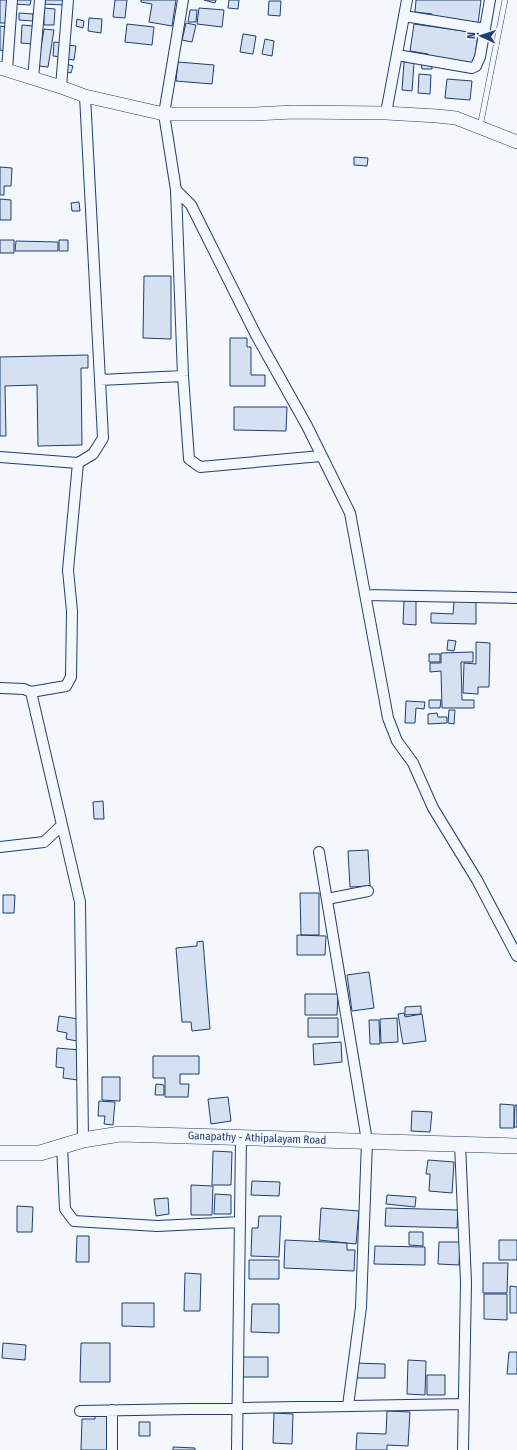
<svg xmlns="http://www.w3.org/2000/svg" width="517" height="1450" font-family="'Fira Sans Condensed',sans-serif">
<rect width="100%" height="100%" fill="#f4f7fb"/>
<path fill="#d5e0f0" stroke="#1d3f73" d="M0,0h9v23h-9z
M14,0h17l-1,5 -16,-1z
M42,0h23v5l-23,-1z
M115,0h12l-2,18 -12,-1z
M141,0h35l-4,26 -23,-4 3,-18 -11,-2z
M204,0h12l-1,3z
M229,0h10l-1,9 -10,-1z
M416,0h65l-3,24 -46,-6v-4l-17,-2z
M269,1h12l-1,15 -12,-1z
M44,8l11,1 -1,16h-10z
M199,8l25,2 -2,17 -25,-3z
M190,10h7l-1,12h-8z
M19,13l14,1v7l-14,-1z
M89,18l13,1 -1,14 -13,-2z
M77,19l7,2 -1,7 -7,-2z
M186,23l10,2 -4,17 -10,-2z
M127,24l27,3 -2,18 -27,-3z
M414,24l64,9 -4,31 -46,-7v-3l-18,-3z
M22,25l11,1 -1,18 -11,-1z
M0,26l8,1 -2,24 -6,-1z
M44,29l10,1 -6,37 -10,-1z
M243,34l13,2 -3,18 -13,-2z
M265,39l9,2 -2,15 -10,-2z
M54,42l9,1 -1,14 -9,-1z
M67,45l9,1 -2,14 -8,-1z
M178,62l36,3 -2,19 -36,-3z
M404,62l10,1 -2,28 -10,-1z
M421,63h11v6h-10z
M66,64l7,2 -2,7 -7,-2z
M419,74l12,1 -1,19 -12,-1z
M447,79l25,2 -2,19 -25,-2z
M354,157l14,1 -1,8 -13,-1z
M0,167l12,1 -1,18h-7v9h-4z
M0,199l11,1v20h-11z
M79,202l1,9h-8l-1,-8z
M0,240h14v13h-14z
M59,240h9v11h-9z
M16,241l42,1v9h-43z
M144,276h27v63l-28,-1z
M230,338h17v9h4v28h14v11h-35z
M88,355v13h-7l1,77 -44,1 -1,-61 -32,1 1,50h-6v-79z
M234,407h53l-1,24 -52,-1z
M404,601h12v24l-13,-1z
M454,601h22v23l-45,-1v-10l22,1z
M448,640l8,1 -2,10 -7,-1z
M476,642l14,1 -1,44h-11v7l-15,-1 1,-30 12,1z
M473,652v10h-12l1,38h12v8h-32l-1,-37 -11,1v-9h11v-10z
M429,654h11v8h-11z
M429,700h12l-1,8h-11z
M406,701l19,1 -1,7 -8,-1 -1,15h-10z
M449,710h6l-1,14 -6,-1z
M437,713l1,4h9v6l-19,1v-10z
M103,801l1,18h-10l-1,-17z
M368,850l2,36 -20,1 -2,-36z
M300,893h19v42h-18z
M3,895h12l-1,18h-11z
M297,935l29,1 -1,19h-28z
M203,941l7,88 -18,2 -1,-9h-9l-6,-74 21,-2v-4z
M369,972l5,36 -22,3 -5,-36z
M305,994h33l-1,21h-32z
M421,1006v8l-16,1v-8z
M404,1013l1,4 17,-3 4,27 -23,3 -5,-30z
M59,1016l20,3 -2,22 -11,-2 1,-6 -10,-2z
M308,1018h30v19h-30z
M397,1018l1,24 -17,1 -1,-24z
M369,1020h10l1,24h-10z
M341,1042l1,20 -28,3 -1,-21z
M57,1048l23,2 -2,30 -15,-2 1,-10 -8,-1z
M153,1056h46v18h-19v10h9l-1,13h-23v-19h-12z
M102,1077h18v24l-18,-1z
M156,1084l8,1v10h-9z
M228,1097l3,24 -20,3 -3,-25z
M99,1101l16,1 -2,23 -9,-1 1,-8h-7z
M500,1104l14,1v23h-14z
M515,1105h2v22h-3z
M412,1111l20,1 -2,20 -19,-1z
M213,1151l19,1 -1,33h-19z
M428,1160l26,2 -2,31 -23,-2 1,-17h-4z
M252,1181l28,1 -1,14 -28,-1z
M191,1185l22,1 -1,29h-21z
M215,1194l16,1v19h-17z
M387,1195l29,2 -1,10 -29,-3z
M168,1198l1,16 -13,2 -2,-17z
M17,1206l16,1 -1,25h-15z
M321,1208l38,3 -3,33 -37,-4z
M386,1208l72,2 -1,18 -72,-2z
M259,1216h22l-2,41 -28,-1 1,-28h6z
M409,1232h14v14l-14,-1z
M77,1236h12v26h-13z
M285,1240l62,3v7h8l-1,21 -70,-3z
M499,1240h18v20h-18z
M439,1242h21l-1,23 -21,-1z
M375,1246l50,1v18l-51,-1z
M249,1260h30v19h-30z
M483,1263h25l-1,30h-24z
M185,1273l16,1 -1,37h-16z
M510,1286l7,1v26h-7z
M484,1294h23v26l-23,-1z
M122,1303h32v24l-32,-1z
M252,1304h27v29l-28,-1z
M3,1343l23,2 -1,15 -23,-2z
M81,1343h29v39h-30z
M509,1352h8v22h-10z
M242,1357h26v20h-26z
M408,1360l18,1 -1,34 -18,-1z
M354,1363l31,1v14h-31z
M427,1375h18v20h-18z
M387,1411l23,1 -2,34 -21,-1v5h-31l1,-17 29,1z
M274,1413l19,1 -1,30 -19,-1z
M95,1415h14v35h-28l1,-31h13z
M139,1422h11v14h-11z
M173,1447l22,1v2h-22z"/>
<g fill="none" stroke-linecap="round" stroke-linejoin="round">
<defs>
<path id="service" d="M480,127l25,-127"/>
<path id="minor" d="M183,0l-19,114 12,76 15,15 65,130 51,91 43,87 38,205 9,23 16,22 20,45 44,72 40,76
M404,16l81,13
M397,55l75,13 4,-2 4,-9 10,-57
M7,70l5,-70
M33,78l7,-78
M61,87l7,-87
M85,96l15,284 83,-4
M386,113l21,-113
M176,190l7,186 6,83 11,8 121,-11
M0,457l78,6 15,-9 10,-16 -3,-58
M366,595l151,3
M0,688l24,1 7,3 35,-6 5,-9 1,-66 -4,-41 10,-107
M31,692l49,210 3,238
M0,847l44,-5 18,-17
M319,852l48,289 -6,166 -13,99
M327,899l41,-8
M460,1144l6,138 -3,168
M62,1146l3,63 9,12 83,5 83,-4
M112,1410v40
M80,1411l383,-7
M237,1450l4,-312"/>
<path id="tertiary" d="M0,68l61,19 24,9 79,18h91l38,-2 93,1 51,3 19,2 61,24"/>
<path id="secondary" d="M0,1153h40l43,-13 37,-6 397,12"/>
</defs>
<use href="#service" stroke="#1d3f73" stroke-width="6"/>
<use href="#minor" stroke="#1d3f73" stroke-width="12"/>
<use href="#tertiary" stroke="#1d3f73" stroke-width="14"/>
<use href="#secondary" stroke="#1d3f73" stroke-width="16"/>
<use href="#service" stroke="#f4f7fb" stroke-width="5"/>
<use href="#minor" stroke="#f4f7fb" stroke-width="10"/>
<use href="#tertiary" stroke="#f4f7fb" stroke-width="13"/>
<use href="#secondary" stroke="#f4f7fb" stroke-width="15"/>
</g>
<g text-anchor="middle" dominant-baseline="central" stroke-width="3" stroke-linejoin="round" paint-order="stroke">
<g font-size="11" fill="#1d3f73" stroke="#f4f7fb">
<text transform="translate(257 1138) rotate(2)">Ganapathy - Athipalayam Road</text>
</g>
</g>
<g transform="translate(481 36) rotate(273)" stroke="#f4f7fb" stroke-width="3" paint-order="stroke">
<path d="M0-3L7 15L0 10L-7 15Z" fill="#1d3f73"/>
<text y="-6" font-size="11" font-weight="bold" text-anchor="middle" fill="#1d3f73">N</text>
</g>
</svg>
